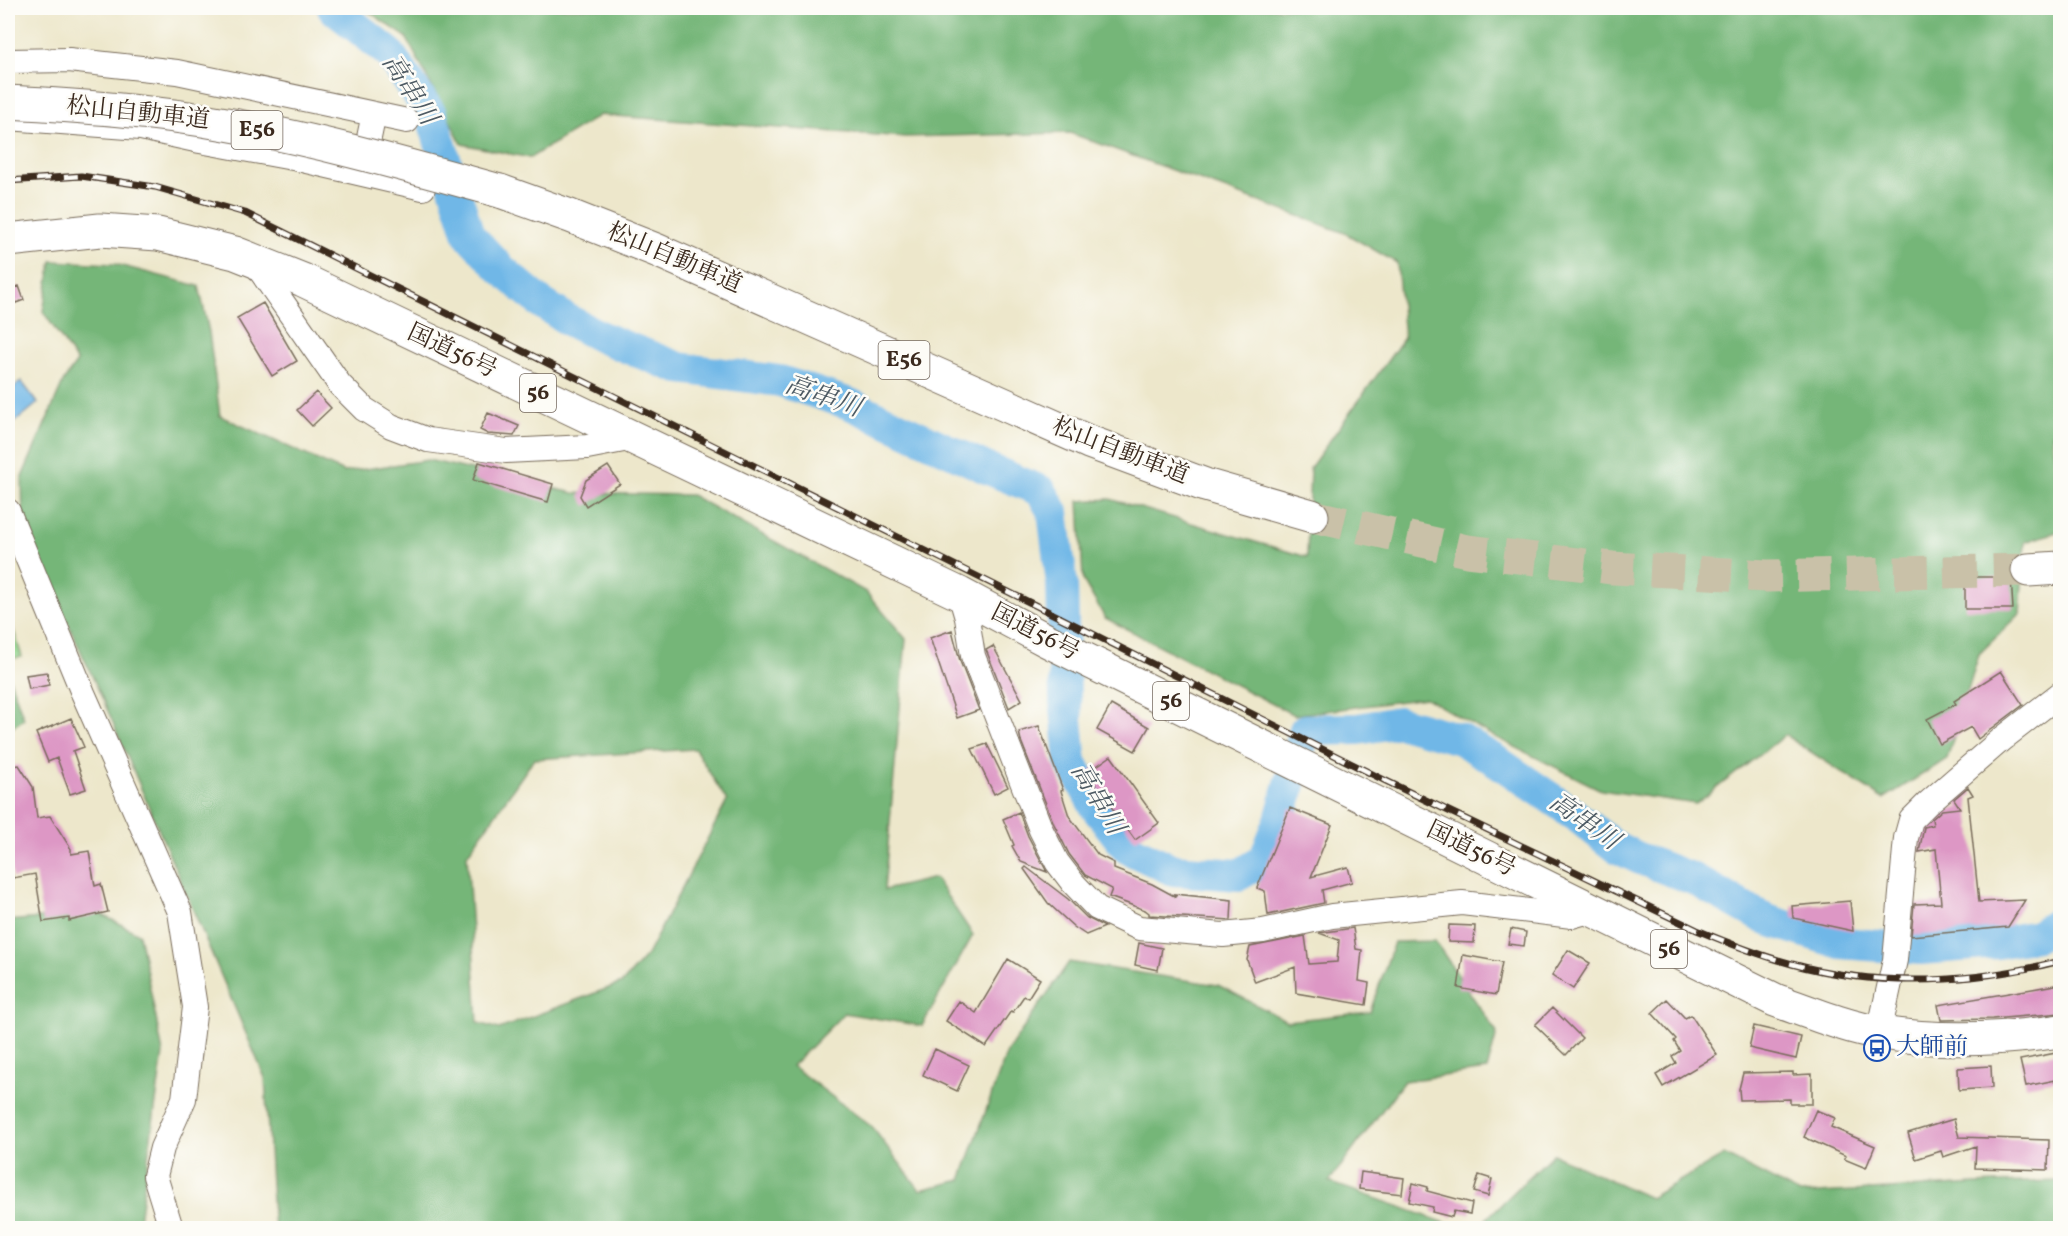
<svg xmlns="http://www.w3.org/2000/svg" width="2068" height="1236" font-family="Vollkorn,'Noto Serif JP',serif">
<rect width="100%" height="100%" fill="#fdfcf7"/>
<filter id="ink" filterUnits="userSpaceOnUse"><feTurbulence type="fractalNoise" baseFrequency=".0167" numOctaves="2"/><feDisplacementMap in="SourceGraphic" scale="12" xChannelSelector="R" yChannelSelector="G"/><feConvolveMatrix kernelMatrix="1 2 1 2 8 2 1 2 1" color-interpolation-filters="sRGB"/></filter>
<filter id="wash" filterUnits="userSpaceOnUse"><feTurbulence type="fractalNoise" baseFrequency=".008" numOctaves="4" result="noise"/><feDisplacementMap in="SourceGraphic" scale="24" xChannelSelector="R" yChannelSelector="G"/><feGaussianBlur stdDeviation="1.35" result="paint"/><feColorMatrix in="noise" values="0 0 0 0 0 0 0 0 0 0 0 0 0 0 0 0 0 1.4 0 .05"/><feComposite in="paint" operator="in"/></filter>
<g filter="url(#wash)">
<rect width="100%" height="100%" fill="#ede7cb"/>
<path fill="#92d58d" stroke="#668056" stroke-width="1.5" d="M8,613l14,44 -14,2z"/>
<path fill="#75b678" stroke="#58704b" stroke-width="1.5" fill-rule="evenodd" d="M363,8h1697v437l-8,-13 8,99 -35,11 -5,72 -41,40 -32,105 -64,40 -98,-64 -89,69 -95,-14 -108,-54 -67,-38 -132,17 -189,-97 -22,-38 -4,-79 31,-2 197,58 3,-89 94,-130 -7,-75 -52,-30 -275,-100 -165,4 -305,-22 -70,43 -68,-14 -56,-107z
M52,261l63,3 84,22 10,46 11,84 124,56 84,-12 146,33 117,2 175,97 40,47 -22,251 51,-12 38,57 -51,91 -78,-13 -52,53 80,61 48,63 41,-10 46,-128 62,-90 149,23 69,36 83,-9 24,-70 41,-1 62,92 -10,37 -83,11 -75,101 131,46h-1184l-3,-9 -8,-141 -161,-376 -81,-177 -1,-48 42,-97 13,-18 -34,-51zM695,749l32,52 -80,154 -25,28 -123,46 -21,-6 -11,-168 67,-96z
M8,674l16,45 -16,11z
M99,913l40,21 24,119 -25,175h-130v-307z
M1553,1154l97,44 74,-43 76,39 194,-11 66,-2v47h-583z"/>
<path fill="#70b7e7" stroke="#567082" stroke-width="1.5" d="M21,381l17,22 -30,25v-36z"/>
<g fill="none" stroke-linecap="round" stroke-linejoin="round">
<path stroke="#70b7e7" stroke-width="32" d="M333,8l56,45 42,61 38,121 32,34 39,33 28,18 35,18 76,30 101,13 70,23 134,63 57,24 12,21 9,72 3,114 6,64 25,46 31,40 46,22 66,5 25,-15 16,-40 25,-90 53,-1 41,-7 61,17 38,23 73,50 43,34 24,12 55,21 74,41 73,23 81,6 76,-6 40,-7 23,-14"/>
</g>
<g id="blocks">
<path fill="#dd97c5" d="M19,286l5,14 -16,6v-16z
M263,303l34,58 -25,15 -35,-58z
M316,392l15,16 -19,18 -15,-16z
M488,413l31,13 -5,10 -26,-2 -8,-4z
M479,462l74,22 -5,18 -75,-22z
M608,466l12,18 -34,22 -6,-10 6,-16z
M1965,577h46l2,32h-48z
M952,630l8,31 19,49 -22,8 -27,-80z
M993,646l29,54 -13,8 -22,-56 -1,-2z
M2001,671l22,34 -45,34 -7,-12 -31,17 -13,-25 29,-15 -2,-3z
M47,672l2,13 -20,4 -3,-14z
M1111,705l38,22 -14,24 -38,-21z
M71,718l13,29 -11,4 13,38 -16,5 -13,-36 -9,4 -12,-29z
M1039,726l24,64 -2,1 8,25 29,39 16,8v6l38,15 24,13 -2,-3 58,6 -1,20 -82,-5v-2l-4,-3 -36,-13 3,-8 -27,-14 -16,-21 -15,-30 -33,-83 -2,-9z
M987,744l21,43 -14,7 -22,-45z
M1111,756l48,67 -24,17 -48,-67z
M19,765l14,22 4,31 13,-2 21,33v5l18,-3 6,35 6,-2 7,28 -39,9v-3l-26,4 -8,-48 -22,4 -5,-31v-80z
M1968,787l5,8 -5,2 11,105 46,-2 -17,27 -97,9 3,-32 27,-1 -5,-54 -17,3 5,-25 9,-2 -1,-6 10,-9 18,-2 -6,-9z
M1290,808l42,17 -21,52 37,-10 4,15 -30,8 2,13 -56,12 -3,-24 -8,-3z
M1019,812l9,24 19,36 -26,-10 -9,-16 2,-1 -11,-26z
M1026,867l42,32 19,19 18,9 -19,8 -12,-8 -26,-24 -24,-34z
M1850,901l3,30 -60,-13 -1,-12z
M1449,925l26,1 -1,17 -26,-1z
M1353,928l3,21 6,1 -3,31 10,2 -3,22 -70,-12 -1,-26 -40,15 -8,-22 3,-13 55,-11 4,28 28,-2 2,-22 -20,-7z
M1511,929l15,3 -2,14 -16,-2z
M1139,943l23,5 -4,22 -23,-5z
M1568,950l22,13 -17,26 -21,-14z
M1463,955l39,7 -6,33 -38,-7z
M1008,959l32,20 -12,19 -4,-2 -11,16 -2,-1 -25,36 -40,-26 13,-20 17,12z
M2061,984v29l-69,6 -51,1 -3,-15z
M1667,999l18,19 6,-3 26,40 -54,32 -7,-12 20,-12 -4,-7 8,-5 -6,-10 2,-2 -24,-26z
M1552,1008l30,30 -16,17 -31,-30z
M1754,1026l47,11 -5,22 -47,-11z
M935,1049l34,16 -12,26 -34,-16z
M2056,1053l5,26 -35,7 -6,-26z
M1991,1066l1,22 -33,2 -1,-22z
M1793,1072v3l19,-1v30h-22v-5l-50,1 -1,-11 4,-16z
M1816,1110l19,8 -4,9 44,19 -9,22 -22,-9 2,-3 -42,-19z
M1954,1119l5,18 90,3 -1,30 -73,-2 1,-22 -33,11 -2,-6 -25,8 -8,-26z
M1361,1172l43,6 -2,16 -43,-5z
M1479,1175l13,4 -4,17 -14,-4z
M1413,1183l15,4 -1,4 45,12 -2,11 -16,-3 -2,6 -20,-5 1,-5 -24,-5z"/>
</g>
</g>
<g filter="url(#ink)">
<use href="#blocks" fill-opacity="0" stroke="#796c5b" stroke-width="1.5"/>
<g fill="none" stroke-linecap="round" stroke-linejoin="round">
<path stroke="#c9c1a8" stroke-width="33" stroke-dasharray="33 16" stroke-linecap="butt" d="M1312,516l155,35 145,17 155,8 261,-6"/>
<defs>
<path id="minor" d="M8,61l61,-1 108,12 230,49
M8,118l133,10 59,13 98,18 125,29
M362,171l12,-57
M253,260l87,125 24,24 27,17 37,14 78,11 81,-4 47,-9
M8,511l75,182 97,219 15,95 -11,92 -22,49 -7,28 16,52
M960,594l7,24 6,38 68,174 16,32 16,21 24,25 42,20 84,7 40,-4 69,-15 130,-13 110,13 21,-6
M1879,1033l16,-73 11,-122 5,-18 17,-17 74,-64 58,-45"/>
<path id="highway" d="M500,191l70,25 86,34 433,192 116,43 107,31
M8,240l92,-10 58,4 77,19 68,27 657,314 86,46 729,360c34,12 70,27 106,33 59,9 120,7 179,-2
M2028,570l32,-2"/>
</defs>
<use href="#minor" stroke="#796c5b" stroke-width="26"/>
<use href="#highway" stroke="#796c5b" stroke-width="35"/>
<use href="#minor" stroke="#fff" stroke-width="24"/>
<use href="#highway" stroke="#fff" stroke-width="33"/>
<defs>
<path id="rail" d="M8,181l73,-5 74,11 90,26 802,398 337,169 313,150c31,13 62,25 95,34 88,24 181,19 268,-3"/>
</defs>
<use href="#rail" stroke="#3b2a1e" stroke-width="7"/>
<use href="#rail" stroke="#fdfcf7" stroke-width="4.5" stroke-dasharray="14" stroke-linecap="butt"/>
<defs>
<path id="highway-bridge" d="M8,102c72,4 146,9 218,22 93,16 183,42 274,67"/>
</defs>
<use href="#highway-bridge" stroke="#796c5b" stroke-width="35" stroke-linecap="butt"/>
<use href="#highway-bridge" stroke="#fff" stroke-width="33"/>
</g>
</g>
<defs>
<symbol id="bus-ring" viewBox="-11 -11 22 22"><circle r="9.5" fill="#fdfcf7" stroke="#1a4fb4" stroke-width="1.5"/><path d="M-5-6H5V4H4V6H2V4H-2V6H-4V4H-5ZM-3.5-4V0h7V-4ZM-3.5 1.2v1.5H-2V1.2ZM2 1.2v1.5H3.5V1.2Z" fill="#1a4fb4"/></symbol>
</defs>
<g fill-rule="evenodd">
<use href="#bus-ring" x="1862" y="1033" width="30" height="30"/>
</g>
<g text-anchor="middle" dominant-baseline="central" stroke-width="5" stroke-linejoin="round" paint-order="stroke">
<g fill="#fdfcf7" stroke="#75695f" stroke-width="1.5">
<rect x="231.5" y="111" width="51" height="38" rx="4.5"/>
<rect x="878.5" y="341" width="51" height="38" rx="4.5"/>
<rect x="520" y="374" width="36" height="38" rx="4.5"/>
<rect x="1153" y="682" width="36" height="38" rx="4.5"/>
<rect x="1651" y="930" width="36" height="38" rx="4.5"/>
</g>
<g font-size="22" font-weight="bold" fill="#3b2a1e">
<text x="257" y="130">E56</text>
<text x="904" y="360">E56</text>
<text x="538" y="393">56</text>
<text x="1171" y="701">56</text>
<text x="1669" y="949">56</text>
</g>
<g font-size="24" fill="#3b2a1e" stroke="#fdfcf7">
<text transform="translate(138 114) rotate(6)">松山自動車道</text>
<text transform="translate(674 259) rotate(23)">松山自動車道</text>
<text transform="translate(452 352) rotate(25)">国道56号</text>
<text transform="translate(1120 452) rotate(21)">松山自動車道</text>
<text transform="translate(1035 633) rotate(27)">国道56号</text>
<text transform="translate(1471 850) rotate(26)">国道56号</text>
</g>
<g font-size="24" fill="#164399" stroke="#fdfcf7" text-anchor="start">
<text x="1896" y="1048">大師前</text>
</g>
<g font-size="26" font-style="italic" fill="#4e5b64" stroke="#fdfcf7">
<text transform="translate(409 90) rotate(57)">高串川</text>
<text transform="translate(823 397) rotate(19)">高串川</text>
<text transform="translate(1097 799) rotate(59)">高串川</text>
<text transform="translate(1584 822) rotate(35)">高串川</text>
</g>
</g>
<rect width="2068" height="1236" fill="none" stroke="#fdfcf7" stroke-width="30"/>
</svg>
